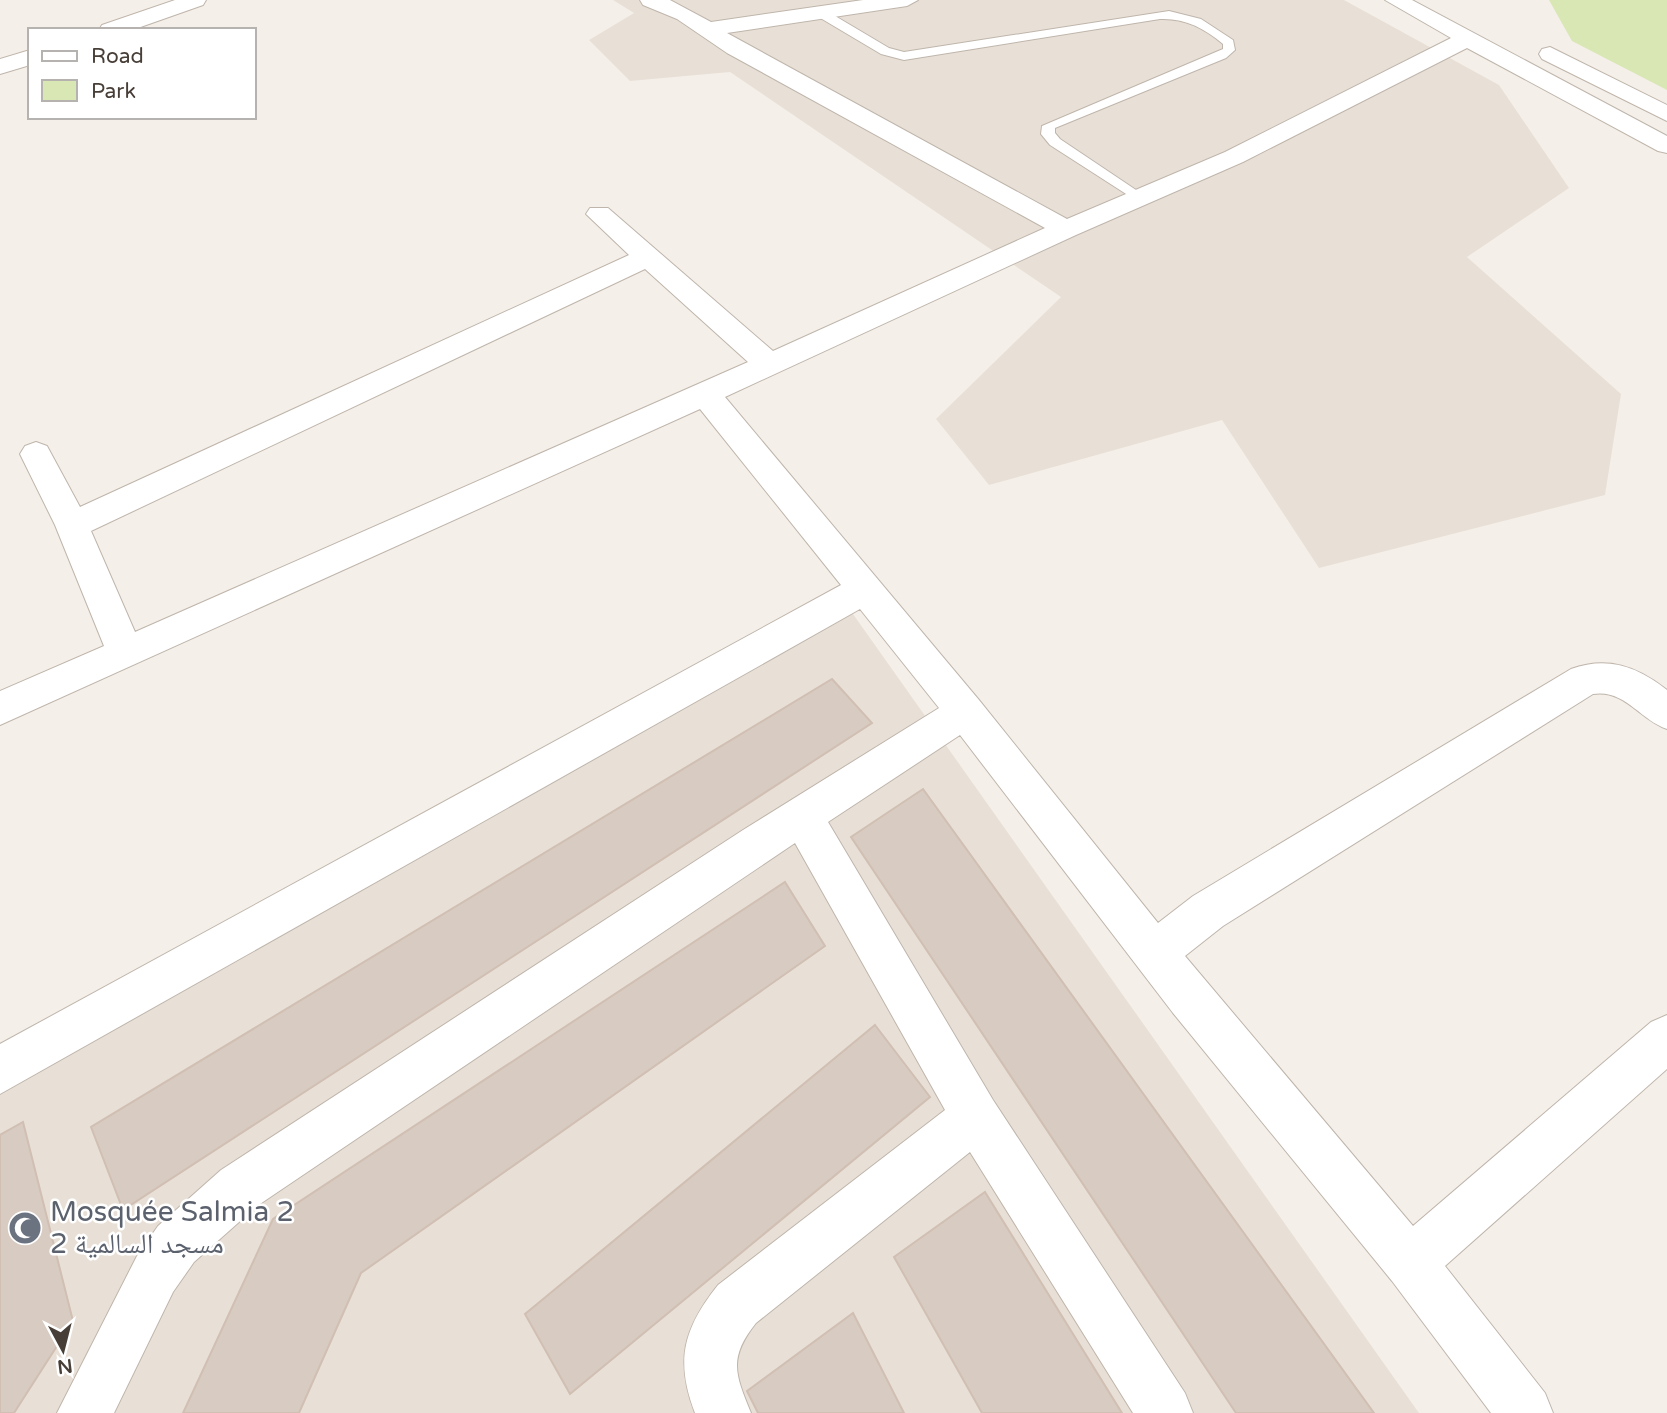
<svg xmlns="http://www.w3.org/2000/svg" width="1667" height="1413" font-family="'Varela Round','Noto Naskh Arabic',sans-serif">
<rect width="100%" height="100%" fill="#f4efe9"/>
<path fill="#e8e0d7" d="M613,0h731l155,85 70,103 -102,69 154,137 -16,101 -286,73 -97,-148 -233,65 -53,-66 125,-122 -331,-225 -100,9 -41,-41 45,-27z
M848,607l571,806h-1419v-337z"/>
<path fill="#d8e7b3" d="M1549,0h118v90l-95,-49z"/>
<path fill="#d8cbc1" stroke="#d0bfb2" stroke-width="2" d="M832,679l40,44 -749,487 -32,-83z
M923,789l451,624h-138l-385,-576z
M785,882l40,64 -464,327 -62,140h-116l90,-194z
M875,1025l55,72 -360,297 -45,-80z
M23,1122l50,199 -59,92h-14v-278z
M985,1192l137,221h-140l-88,-156z
M853,1313l51,100h-146l-11,-22z"/>
<g fill="none" stroke-linecap="round" stroke-linejoin="round">
<defs>
<path id="lane" d="M817,10h8l64,38 15,4 265,-41 32,8 32,21 2,10 -9,8 -171,70v5l5,6 82,55 2,3 -7,4 -87,-56 -9,-11 1,-8 181,-77v-5c-19,-16 -38,-26 -63,-25l-256,41 -23,-6 -64,-38z"/>
<path id="street" d="M175,0h31l-3,5 -71,25h-33l3,-5z
M640,0h30l41,22 152,-22h55l-11,6 -180,27 340,186 158,-67 226,-114 -66,-38h27l255,136v17l-9,-2 -191,-103 -224,114 -167,73 -351,162 254,303 179,223 35,-27 378,-227c36,-13 66,-3 96,21v39c-27,-9 -42,-40 -74,-35l-370,232 -38,30 228,270 238,-204 16,-7v54l-222,197 100,127 8,20h-62l-99,-132 -219,-268 -213,-278 -132,87 165,278 192,293 8,20h-60l-163,-261 -214,171c-28,35 -21,51 -5,90h-56c-20,-52 -12,-84 23,-128l227,-175 -150,-267 -538,363 -63,56 -21,30 -59,121h-57l80,-157 21,-30 63,-56 522,-340 196,-122 -79,-99 -860,485v-50l841,-459 -141,-176 -700,316v-34l104,-45 -49,-121 -35,-71 5,-8 11,-4 11,4 33,61 549,-252 -43,-41 4,-6h18l165,143 272,-123 -318,-175 -50,-34 -34,-14zM645,269l103,93 -613,270 -44,-101z
M1550,47l117,58v16l-125,-62 -3,-5 3,-5z
M30,50v15l-30,9v-15z"/>
</defs>
<use href="#lane" stroke="#bfb5ab" stroke-width="2"/>
<use href="#street" stroke="#bfb5ab" stroke-width="2"/>
<use href="#lane" fill="#fff" fill-rule="evenodd"/>
<use href="#street" fill="#fff" fill-rule="evenodd"/>
</g>
<defs>
<symbol id="mosque-disc" viewBox="-11 -11 22 22"><circle r="9.5" fill="#6b7280" stroke="#fff"/><path d="M3.5-4.9A6 6 0 1 0 3.5 4.9A5 5 0 1 1 3.5-4.9Z" fill="#fff"/></symbol>
</defs>
<g fill-rule="evenodd">
<use href="#mosque-disc" x="6" y="1209" width="38" height="38"/>
</g>
<g text-anchor="middle" dominant-baseline="central" stroke-width="5" stroke-linejoin="round" paint-order="stroke">
<g font-size="28" fill="#5b616d" stroke="#fff" text-anchor="start">
<text x="50" y="1212">Mosquée Salmia 2<tspan x="50" dy="32">مسجد السالمية 2</tspan></text>
</g>
</g>
<rect x="28" y="28" width="228" height="91" fill="#ffffff" stroke="#b5b2af" stroke-width="2"/>
<rect x="42" y="51" width="35" height="10" fill="#ffffff" stroke="#b5b2af" stroke-width="2"/>
<text x="91" y="63" font-size="21" fill="#473e37">Road</text>
<rect x="42" y="80" width="35" height="21" fill="#d8e7b3" stroke="#b5b2af" stroke-width="2"/>
<text x="91" y="98" font-size="21" fill="#473e37">Park</text>
<g transform="translate(63 1350) rotate(173)" stroke="#ffffff" stroke-width="5" paint-order="stroke">
<path d="M0-5L12 26L0 18L-12 26Z" fill="#473e37"/>
<text y="-10" font-size="19" font-weight="bold" text-anchor="middle" fill="#473e37">N</text>
</g>
</svg>
